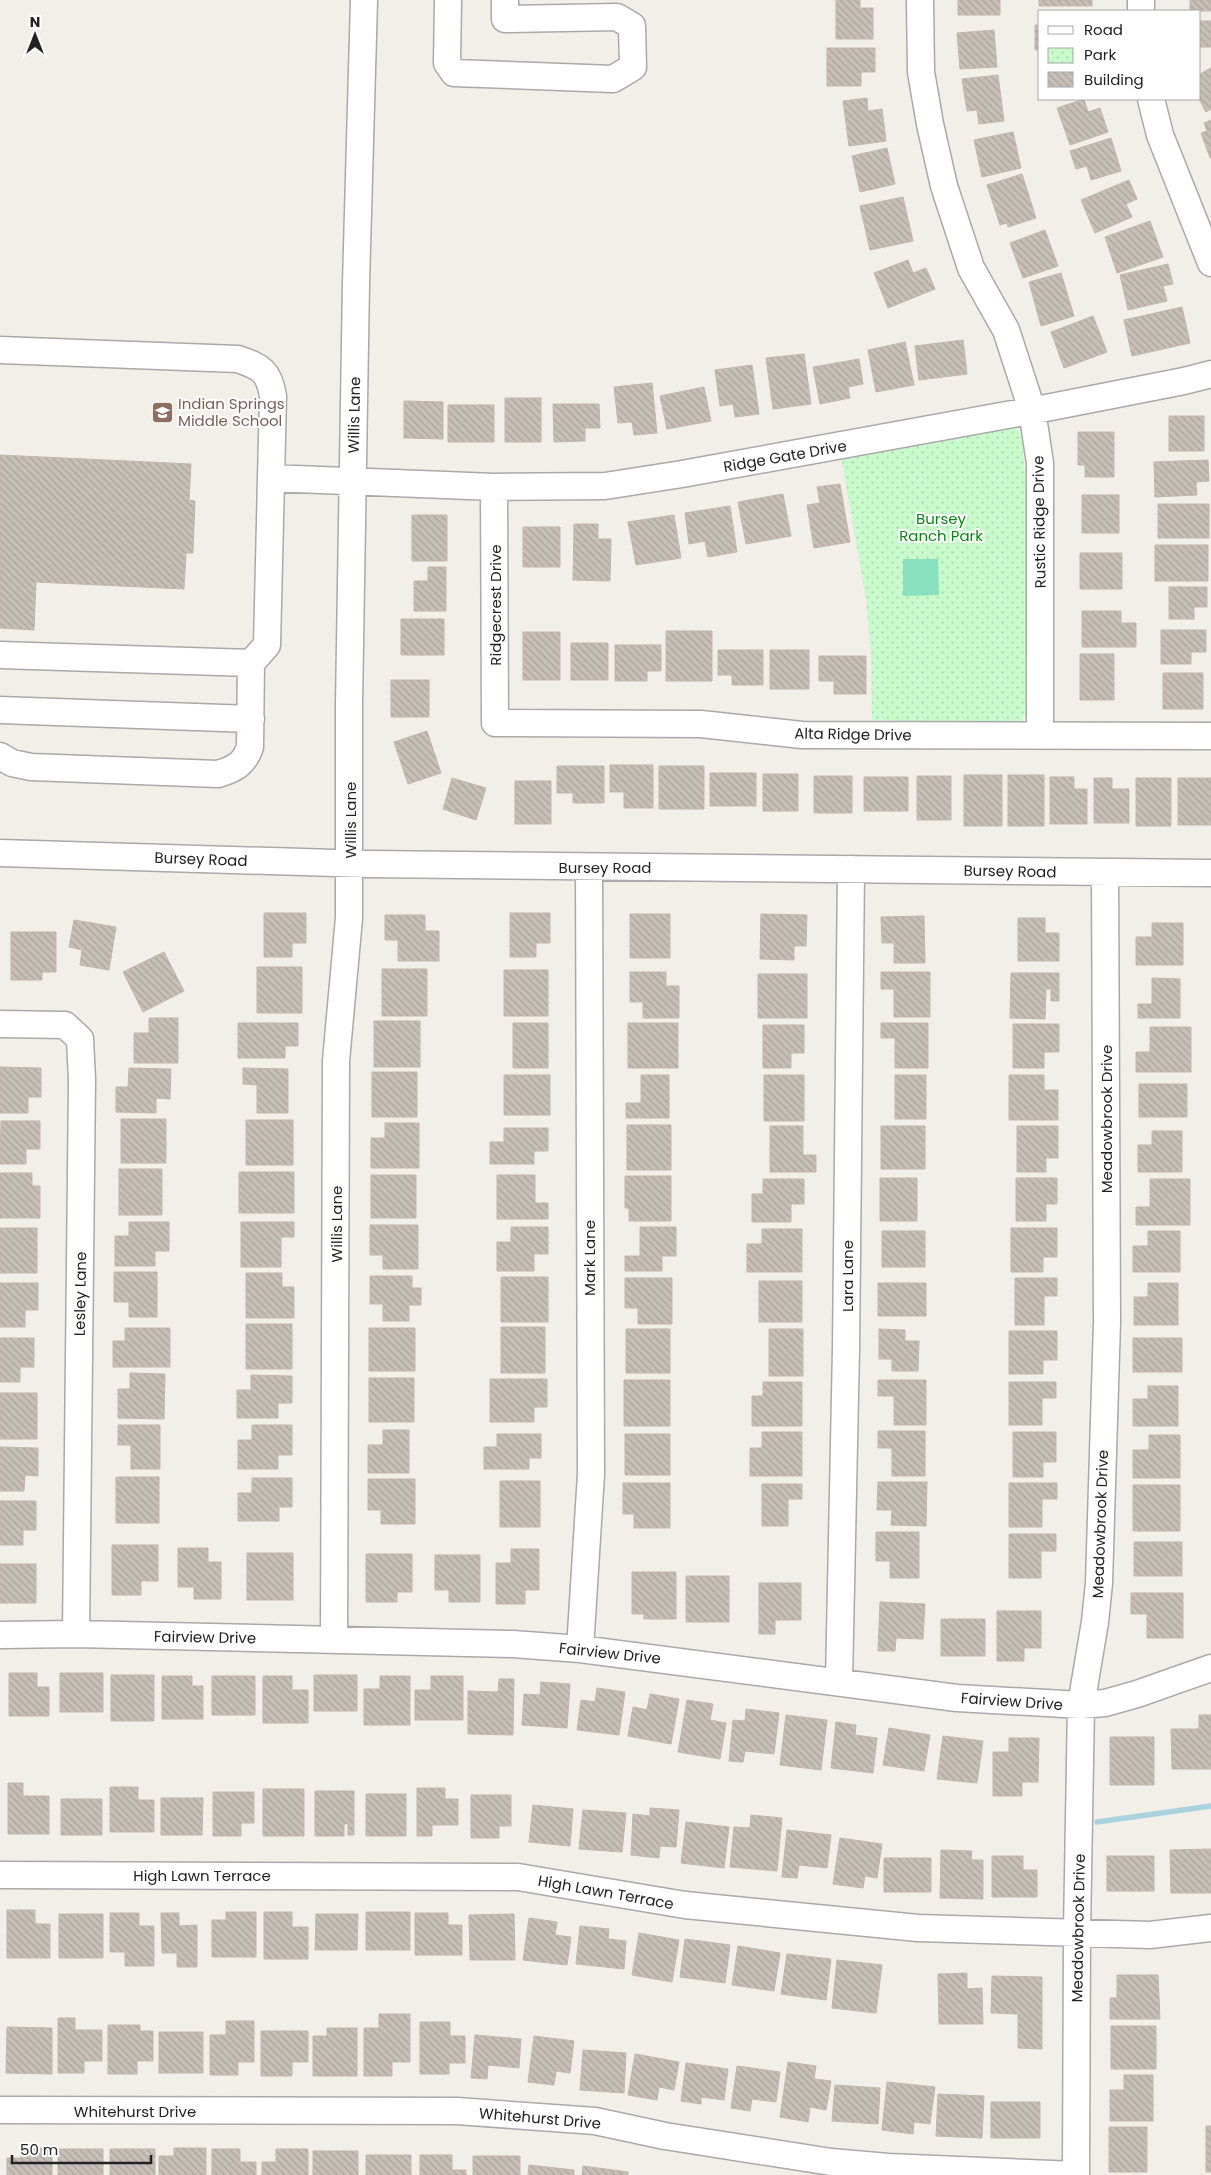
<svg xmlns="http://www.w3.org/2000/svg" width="1211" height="2175" font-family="Poppins,sans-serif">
<defs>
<pattern id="park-dots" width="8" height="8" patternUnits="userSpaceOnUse" patternTransform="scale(1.25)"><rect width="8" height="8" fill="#c8facc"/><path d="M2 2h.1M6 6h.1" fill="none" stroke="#acd6af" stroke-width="1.8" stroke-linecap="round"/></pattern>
<pattern id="building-back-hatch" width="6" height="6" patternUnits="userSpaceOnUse" patternTransform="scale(1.25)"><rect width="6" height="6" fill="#c7bfb8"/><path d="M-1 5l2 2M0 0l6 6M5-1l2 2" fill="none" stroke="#aba49e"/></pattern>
</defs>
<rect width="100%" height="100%" fill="#f2efe9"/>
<path fill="url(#park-dots)" d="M1011,427l6,2 4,6 7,68 -3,211 -3,6 -7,3 -143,-3 -1,-66 -5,-55 -25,-142z"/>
<path fill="#88e0be" d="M903,559h35l1,36 -36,1z"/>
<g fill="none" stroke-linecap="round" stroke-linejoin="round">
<path stroke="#aad3df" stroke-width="5.5" d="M1097,1822l114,-16"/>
</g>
<path fill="url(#building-back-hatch)" stroke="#c4b6ab" d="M836,0h24v8h13v31h-37z
M958,0h42v15h-42z
M1039,0h53v6h-53z
M1190,0h21v11h-21z
M1200,21h11v26h-11z
M1035,25h5v25h-5z
M994,30l3,37 -37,2 -3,-36z
M827,48h48v24h-14v14h-34z
M1211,68v41l-5,3 -7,-13 1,-25z
M998,75l6,46 -25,3 -2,-14 -10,1 -5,-32z
M867,98l1,13 14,-2 4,32 -37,5 -6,-45z
M1084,99l4,13 12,-4 8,24 -38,13 -13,-37z
M1211,120v38h-1l-9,-25 6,-2 -3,-8z
M1013,132l8,36 -39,9 -8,-37z
M1111,138l10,33 -30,9 -4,-14 -11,3 -6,-18z
M887,148l8,36 -35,8 -8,-36z
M1022,174l14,44 -28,9 -1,-4 -7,2 -13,-40z
M1129,180l8,19 -11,5 6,13 -37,16 -14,-33z
M903,197l10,44 -43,9 -10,-44z
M1150,221l13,36 -46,16 -12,-36z
M1045,230l13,36 -35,12 -13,-35z
M908,260l5,13 13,-5 9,21 -47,19 -14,-35z
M1168,264l5,20 -10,2 4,15 -39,9 -8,-35z
M1061,273l13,43 -33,10 -12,-44z
M1182,307l8,36 -58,13 -8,-36z
M1093,316l14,36 -43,16 -13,-36z
M963,340l4,34 -48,6 -4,-34z
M905,342l9,43 -38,7 -8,-42z
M804,354l7,50 -38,5 -7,-51z
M859,359l4,25 -15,3 2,11 -30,6 -7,-37z
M752,365l7,49 -24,3 -2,-13 -13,2 -5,-36z
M652,383l5,50 -23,2 -2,-13 -14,1 -4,-36z
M704,387l7,34 -44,8 -7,-33z
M505,398h36v44h-36z
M404,401l39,1v37l-39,-1z
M553,404h46l1,24h-15v13l-31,1z
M448,405h46v37h-46z
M1169,416h35v35h-35z
M1078,432h36v45h-29v-12h-7z
M0,455l191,9 -2,36 6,1 -2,52h-7l-2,36 -148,-7 -2,48 -34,-2z
M1208,460l1,21 -13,1 1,13 -42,2 -1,-35z
M840,484l10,58 -36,6 -7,-43 13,-2 -3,-16z
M783,494l8,42 -45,8 -8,-42z
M1082,495h37v38h-37z
M1158,504h51v34h-51z
M730,506l7,46 -29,5 -3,-16 -16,3 -4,-31z
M412,515h35v46h-35z
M674,515l7,43 -45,7 -8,-43z
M574,524h24v15h13l-1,42 -37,-1z
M523,527h37v40h-37z
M1155,545h53v36h-53z
M1080,553h42v36h-42z
M428,567h18v44h-32v-30h14z
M1169,587h38v20h-13v12h-25z
M1082,611h39v12h15v24h-54z
M401,619h43v36h-43z
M1161,630h45v22h-15v12h-30z
M666,631h46v50h-46z
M523,632h37v48h-37z
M571,643h37v37h-37z
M615,645h46v26h-14v10h-32z
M718,650h45v35h-31v-10h-14z
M770,650h39v39h-39z
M1080,654h34v46h-34z
M819,656h47v38h-32v-13h-15z
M1163,673h40v36h-40z
M391,680h38v37h-38z
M427,731l14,42 -33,11 -14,-42z
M610,765h43v43h-29v-16h-14z
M557,766h47v37h-31v-10h-16z
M659,766h45v43h-45z
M710,773h46v33h-46z
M763,774h35v37h-35z
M964,775h38v51h-38z
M1008,775h36v51h-36z
M814,776h38v37h-38z
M917,776h34v44h-34z
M864,777h44v34h-44z
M1050,777h24v12h13v35h-37z
M452,778l34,10 -10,32 -33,-11z
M1094,778h18v11h17v34h-35z
M1136,778h35v48h-35z
M1178,778h33v47h-33z
M515,781h36v43h-36z
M264,913h42v30h-14v14h-28z
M510,913h40v30h-14v14h-26z
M630,914h40v44h-40z
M761,914l46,1 -1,31h-12v14l-34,-1z
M385,915h40v16h14v30h-41v-21h-13z
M924,916l1,47h-31v-20h-12l-1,-26z
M1018,918h27v15h14v28h-41z
M74,920l42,7 -7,43 -29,-5 2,-15 -13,-3z
M1152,923h31v42h-47v-28h16z
M11,932h45v40h-14v8h-31z
M164,952l20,39 -41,21 -20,-40z
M257,967h45v46h-45z
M382,969h45v47h-45z
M504,970h44v46h-44z
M630,972h36v14h13v32h-36v-16h-13z
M881,972h49v45h-36v-28h-13z
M1011,973h48v28h-8v-12h-5l-1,30 -35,-1z
M758,974h49v44h-49z
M1152,978l28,1v39h-42v-14h14z
M149,1018h29v45h-44v-30h15z
M374,1021h46v46h-46z
M238,1023h60v23h-13v12h-47z
M513,1023h35v45h-35z
M628,1023h50v45h-50z
M881,1023h47v45h-33v-30h-14z
M1013,1024h46v28h-15v16h-31z
M763,1025h41v28h-13v15h-28z
M1150,1027h41v45h-55v-20h14z
M0,1067l41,1v29h-13v16h-28z
M129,1068l42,1 -1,30 -14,-1v15l-40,-1v-25h12z
M243,1068l45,1v44h-31v-28l-14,-1z
M372,1072h45v45h-45z
M504,1075h46v40h-46z
M641,1075h28v43h-43v-15h15z
M764,1075h40v46h-40z
M895,1075h31v44h-31z
M1009,1075h35v15h14v30h-49z
M1139,1084h48v33h-48z
M121,1119h45v44h-45z
M246,1120h47v45h-47z
M1,1121h39v28h-14v15h-26z
M385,1123h34v45h-48v-30h14z
M627,1125h44v45h-44z
M770,1126h33v29h13v17h-46z
M881,1126h44v43h-44z
M1017,1126h41v32h-12v14h-29z
M504,1128h44v23h-14v13h-44v-22h14z
M1152,1131h30v41h-44v-27h14z
M119,1169h43v46h-43z
M239,1172h55v41h-55z
M0,1173h32v13h8v32h-40z
M371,1175h45v43h-45z
M497,1175h38v28h13v16h-51z
M625,1176h46v45h-42v-13h-4z
M880,1178h37v43h-37z
M1016,1178h41v26h-11v17h-30z
M763,1179h41v25h-13v18h-39v-28h11z
M1150,1179h40v46h-54v-18h14z
M129,1222h40v29h-14v15h-40v-30h14z
M241,1222h53v15h-13v30h-40z
M370,1225h48v44h-35v-14h-13z
M511,1227h37v27h-14v17h-37v-29h14z
M640,1227h36v29h-14v15h-37v-15h15z
M0,1228h37v45h-37z
M1011,1228h46v29h-14v15h-32z
M762,1229h40v43h-55v-28h15z
M882,1231h43v36h-43z
M1148,1231h32v41h-47v-26h15z
M114,1272h43v45h-28v-15h-15z
M246,1273h36v14h12v31h-48z
M370,1276h42v12h9v17h-12v16h-26v-17h-13z
M501,1277h47v45h-47z
M625,1278h47v46h-34v-16h-13z
M1015,1278h42v18h-13v29h-29z
M759,1281h43v41h-43z
M0,1283h38v27h-13v17h-25z
M878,1283h48v33h-48z
M1148,1283h30v42h-44v-28h14z
M246,1324h46v45h-46z
M501,1327h44v46h-44z
M125,1328h45v39h-57v-26h12z
M369,1328h46v43h-46z
M626,1329h44v44h-44z
M769,1329h34v47h-34z
M879,1329l26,1v11h14l-1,30h-26v-12h-13z
M1009,1331h48v29h-14v14h-34z
M0,1338h34v29h-14v15h-20z
M1133,1338h49v34h-49z
M130,1373l35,1 -1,45 -46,-1v-29h12z
M251,1375l41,1v27h-14v15h-41v-28h14z
M369,1378h45v44h-45z
M490,1379h57v28h-13v15h-44z
M624,1380h46v46h-46z
M878,1380h48v45h-32v-29h-16z
M763,1382h39v44h-50v-30h11z
M1009,1382h47v16h-14v27h-33z
M1148,1386h30v40h-45v-27h15z
M0,1393h37v46h-37z
M118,1425h42v44h-29v-24h-13z
M252,1425h40v30h-14v14h-40v-29h14z
M383,1430h26v43h-41v-28h15z
M878,1431h47v45h-33v-28h-14z
M762,1432h40v44h-52v-28h12z
M1013,1432h43v30h-13v15h-30z
M497,1434h44v24h-12v11h-45v-22h13z
M625,1434h45v41h-45z
M1149,1435h31v43h-47v-28h16z
M0,1447l38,1v28l-13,-1 -1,16h-24z
M116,1477h43v46h-43z
M252,1478h40v29h-13v14h-41v-28h14z
M368,1479h47v45h-34v-14h-13z
M500,1481h40v46h-40z
M878,1482h49l-1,44 -35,-1 1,-15h-15z
M623,1483h47v45h-36v-14h-11z
M1009,1483h48v16h-15v28h-33z
M762,1484h40v15h-14v27h-26z
M1133,1485h47v46h-47z
M0,1501h36v29h-13v15h-23z
M876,1532h43v46h-29v-17h-14z
M1009,1534h47v17h-15v27h-32z
M1134,1542h48v34h-48z
M112,1545h46v36h-17v14h-29z
M178,1548h30v14h13v37h-27v-12h-16z
M511,1549h28v41h-14v14h-29v-41h15z
M247,1553h46v47h-46z
M366,1554h46v38h-15v10h-31z
M435,1555h45v47h-31v-12h-14z
M0,1564h36v39h-36z
M632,1572h44v47h-32v-5h-12z
M686,1576h43v46h-43z
M759,1583h42v37h-26v14h-16z
M1131,1593h52v45h-36v-24h-16z
M880,1602l45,2 -2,35 -27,-1 -1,13h-17z
M997,1611h44v37h-17v13h-27z
M941,1619h44v37h-44z
M9,1673h28v14h12v29h-40z
M60,1673h43v39h-43z
M111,1675h43v46h-43z
M314,1675h43v36h-43z
M162,1676h30v10h11v33h-41z
M212,1676h43v39h-43z
M263,1676h29v14h16v33h-45z
M380,1676h30v49h-46v-36h16z
M431,1676h32v44h-48v-30h16z
M499,1679h15l-1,56 -45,-1v-43l30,1z
M541,1682l29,2 -3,44 -45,-3 2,-31 16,1z
M597,1688l28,4 -6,43 -42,-5 4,-30 14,2z
M650,1694l29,5 -8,45 -43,-8 5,-29 14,3z
M687,1700l26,4 -3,16 16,3 -6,36 -42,-7z
M746,1709l33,4 -5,41 -29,-3 -2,11 -14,-1 4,-41 12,1z
M786,1715l41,5 -6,50 -41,-5z
M1199,1715h12v54h-39l-1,-40h28z
M836,1722l20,3 -1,10 22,3 -4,35 -42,-5z
M889,1728l41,7 -6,36 -41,-6z
M943,1736l40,5 -6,42 -40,-4z
M1110,1737h44v48h-44z
M1009,1738h30l-1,44h-16v14h-29v-44h16z
M8,1783h15v13h26v38h-41z
M110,1787h28v13h16v32h-44z
M417,1788h28v11h13v26h-26v11h-15z
M263,1789h41v47h-41z
M315,1791h39v44h-6v-11h-4v12h-29z
M213,1792h41v31h-13v13h-28z
M366,1794h40v42h-40z
M471,1795h40v31h-12v12h-28z
M161,1798h42l-1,37h-41z
M61,1799h41v36h-41z
M533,1805l40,4 -3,37 -41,-4z
M650,1808l29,2 -3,37 -16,-1 -1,12 -28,-3 2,-41 17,2z
M583,1810l43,3 -4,39 -43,-3z
M751,1815l31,3 -5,53 -47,-4 4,-40 16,1z
M686,1822l43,5 -5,41 -43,-5z
M787,1830l44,5 -4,33 -28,-3 -2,13 -15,-1z
M840,1838l42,6 -5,34 -12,-2 -2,12 -30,-4z
M1211,1849v44h-40l-1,-43z
M941,1850l31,1 -1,9h12v39l-43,-1z
M992,1856h31v14h14v27h-45z
M1107,1856h47v35h-47z
M884,1858h47v34h-47z
M7,1910h28v14h15v34h-43z
M226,1912h30v45h-44v-37h14z
M264,1912h28v15h16v32h-44z
M366,1912h44v38h-44z
M110,1913h29v13h15v40h-29v-14h-15z
M161,1913h18v13l18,-1v42h-20v-14h-15z
M415,1913h33v12h14v30h-47z
M59,1914h44v44h-44z
M316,1914h42l-1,36h-42z
M514,1914l1,46h-45l-1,-45z
M529,1918l28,4 -2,13 16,2 -4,28 -44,-5z
M580,1926l29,3 -1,10 18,2 -2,28 -48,-5z
M639,1933l40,7 -7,42 -40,-7z
M685,1939l45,6 -5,38 -45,-6z
M738,1946l42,7 -6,38 -42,-6z
M787,1954l44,5 -5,41 -45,-6z
M837,1960l45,5 -6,48 -44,-5z
M967,1973v16l15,-1 1,36h-44l-1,-50z
M1117,1975h41l2,44h-50v-21h7z
M992,1976l50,1v72l-24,-1v-34l-27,-1z
M379,2014h31v48h-18v14h-28v-48h15z
M58,2018h17v12h27v31h-18v12h-26z
M226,2021h28v41h-16v13h-28v-40h16z
M420,2022h30v14h15v27h-16v11h-29z
M108,2025h32v6h13v30h-16v13h-29z
M1111,2026h45v43h-45z
M7,2027l45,1v46l-46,-1z
M327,2028h30v48h-44v-40h14z
M261,2031h47v31h-16v14h-31z
M159,2032h44v41h-44z
M475,2035l46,4 -2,29 -31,-3 -1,14 -16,-1z
M534,2036l40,5 -4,32 -14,-2 -2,14 -26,-3z
M583,2050l43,3 -2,40 -44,-3z
M635,2054l44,8 -5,28 -15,-3 -2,13 -29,-5z
M788,2062l28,4 -2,13 17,2 -5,29 -16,-3 -2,15 -28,-5z
M686,2063l42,6 -4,31 -23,-3v7l-20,-3z
M737,2066l43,6 -4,30 -24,-3 -2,12 -19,-3z
M1124,2075h29v46h-43v-31h14z
M887,2082l48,5 -5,37 -16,-2 -1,12 -31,-4z
M835,2085l45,3 -2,36 -46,-3z
M938,2094l46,2 -2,42 -46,-2z
M991,2102h49v36h-49z
M1206,2126h5v46h-5z
M1109,2127h38v45h-38z
M21,2148h31v27h-45v-17h14z
M174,2148h32v27h-47v-19h15z
M58,2149h45v26h-45z
M110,2149h45v26h-45z
M212,2149h28v13h16v13h-44z
M276,2149h32v26h-46v-13h14z
M313,2151h45v24h-45z
M366,2155h45v20h-45z
M420,2155h32v15h14v5h-46z
M473,2156h47v19h-47z
M529,2165l45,5v5h-46z
M583,2166l45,6v3h-46z"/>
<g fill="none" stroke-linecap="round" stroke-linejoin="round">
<defs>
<path id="minor" d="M448,0l-1,63 7,10 159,6 20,-12 -1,-41 -15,-9 -112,2v-19
M920,0l1,72 9,52 14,62 27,82 35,62 26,80 8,53v271
M1141,0v11
M1151,99l9,36 51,128
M0,350l238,9c23,8 31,12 35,37l-6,249 -16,18 -251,-8
M271,478l223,9 111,-1 77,-12 364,-66 138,-27 27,-7
M494,487l1,236 206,1 101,11 409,1
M0,710l251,9
M0,756l12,7 19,4 187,7c17,-5 26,-10 32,-27l1,-84
M0,853l368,11 843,9
M0,1024l65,1 15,14 2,41 -6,554
M0,1635l76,-1 437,10 67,5 377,49 124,7 24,-2 32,-9 74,-26
M334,1640l2,-579 13,-143v-214l7,-421 8,-283
M580,1649l11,-175 -2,-607
M839,1682l7,-334 5,-479
M0,1875l518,2 167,28 233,23 232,7 61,-7
M0,2110l457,1 138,10 70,15 166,26 57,5 188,8
M1076,2175l1,-243 4,-227 14,-83 4,-39 8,-261 -2,-450"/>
</defs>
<use href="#minor" stroke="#a9a9a9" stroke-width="29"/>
<use href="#minor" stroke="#fff" stroke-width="26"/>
</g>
<defs>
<symbol id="school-square" viewBox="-11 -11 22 22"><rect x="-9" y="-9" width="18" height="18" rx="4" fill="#8d6e63" stroke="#fff"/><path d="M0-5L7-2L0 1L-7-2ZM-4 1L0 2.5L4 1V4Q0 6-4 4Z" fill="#fff"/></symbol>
</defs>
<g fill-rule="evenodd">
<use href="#school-square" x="150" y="400" width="25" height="25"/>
</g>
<g text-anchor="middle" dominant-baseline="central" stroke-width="4" stroke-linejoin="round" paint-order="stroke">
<g font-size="15" fill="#785e54" stroke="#fff" text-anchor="start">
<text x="178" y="403">Indian Springs<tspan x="178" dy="17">Middle School</tspan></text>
</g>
<g font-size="15" fill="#222" stroke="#fff">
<text transform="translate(354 415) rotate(-89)">Willis Lane</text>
<text transform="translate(785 456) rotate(-10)">Ridge Gate Drive</text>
<text transform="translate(1039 522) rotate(-91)">Rustic Ridge Drive</text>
<text transform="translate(495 605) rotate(-90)">Ridgecrest Drive</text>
<text transform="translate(853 734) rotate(1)">Alta Ridge Drive</text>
<text transform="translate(350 820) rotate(-90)">Willis Lane</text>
<text transform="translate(201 859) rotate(2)">Bursey Road</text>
<text x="605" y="867">Bursey Road</text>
<text transform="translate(1010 871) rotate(1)">Bursey Road</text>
<text transform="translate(1106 1119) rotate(-90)">Meadowbrook Drive</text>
<text transform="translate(336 1224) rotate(-90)">Willis Lane</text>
<text transform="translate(589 1258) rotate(-90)">Mark Lane</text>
<text transform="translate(847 1276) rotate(-90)">Lara Lane</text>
<text transform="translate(80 1294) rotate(-89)">Lesley Lane</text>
<text transform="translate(1100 1524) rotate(-88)">Meadowbrook Drive</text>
<text transform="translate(205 1637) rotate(1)">Fairview Drive</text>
<text transform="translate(610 1653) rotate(6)">Fairview Drive</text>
<text transform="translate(1012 1701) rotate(4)">Fairview Drive</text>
<text x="202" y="1875">High Lawn Terrace</text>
<text transform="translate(606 1892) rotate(10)">High Lawn Terrace</text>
<text transform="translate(1078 1928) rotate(-89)">Meadowbrook Drive</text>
<text x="135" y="2111">Whitehurst Drive</text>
<text transform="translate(540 2118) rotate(5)">Whitehurst Drive</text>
</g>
<g font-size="15" fill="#0c8416" stroke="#fff">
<text x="941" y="518">Bursey<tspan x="941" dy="17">Ranch Park</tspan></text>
</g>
</g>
<rect x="1038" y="10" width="162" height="90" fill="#ffffff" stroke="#a7a7a7"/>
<rect x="1048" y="26" width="25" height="8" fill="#ffffff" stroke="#a7a7a7"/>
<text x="1084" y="35" font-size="15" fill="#222222">Road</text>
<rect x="1048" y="48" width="25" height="15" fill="url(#park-dots)" stroke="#a7a7a7"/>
<text x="1084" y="60" font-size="15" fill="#222222">Park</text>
<rect x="1048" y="72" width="25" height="15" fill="url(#building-back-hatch)" stroke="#a7a7a7"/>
<text x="1084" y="85" font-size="15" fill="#222222">Building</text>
<g transform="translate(35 35)" stroke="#ffffff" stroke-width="4" paint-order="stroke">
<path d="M0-4L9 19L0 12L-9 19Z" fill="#222222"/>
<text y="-8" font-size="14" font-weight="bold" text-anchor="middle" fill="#222222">N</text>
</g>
<path d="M12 2155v8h139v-8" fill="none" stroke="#222222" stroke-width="2.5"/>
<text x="20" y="2155" font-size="15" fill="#222222" stroke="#ffffff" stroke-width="4" paint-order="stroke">50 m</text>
</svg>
